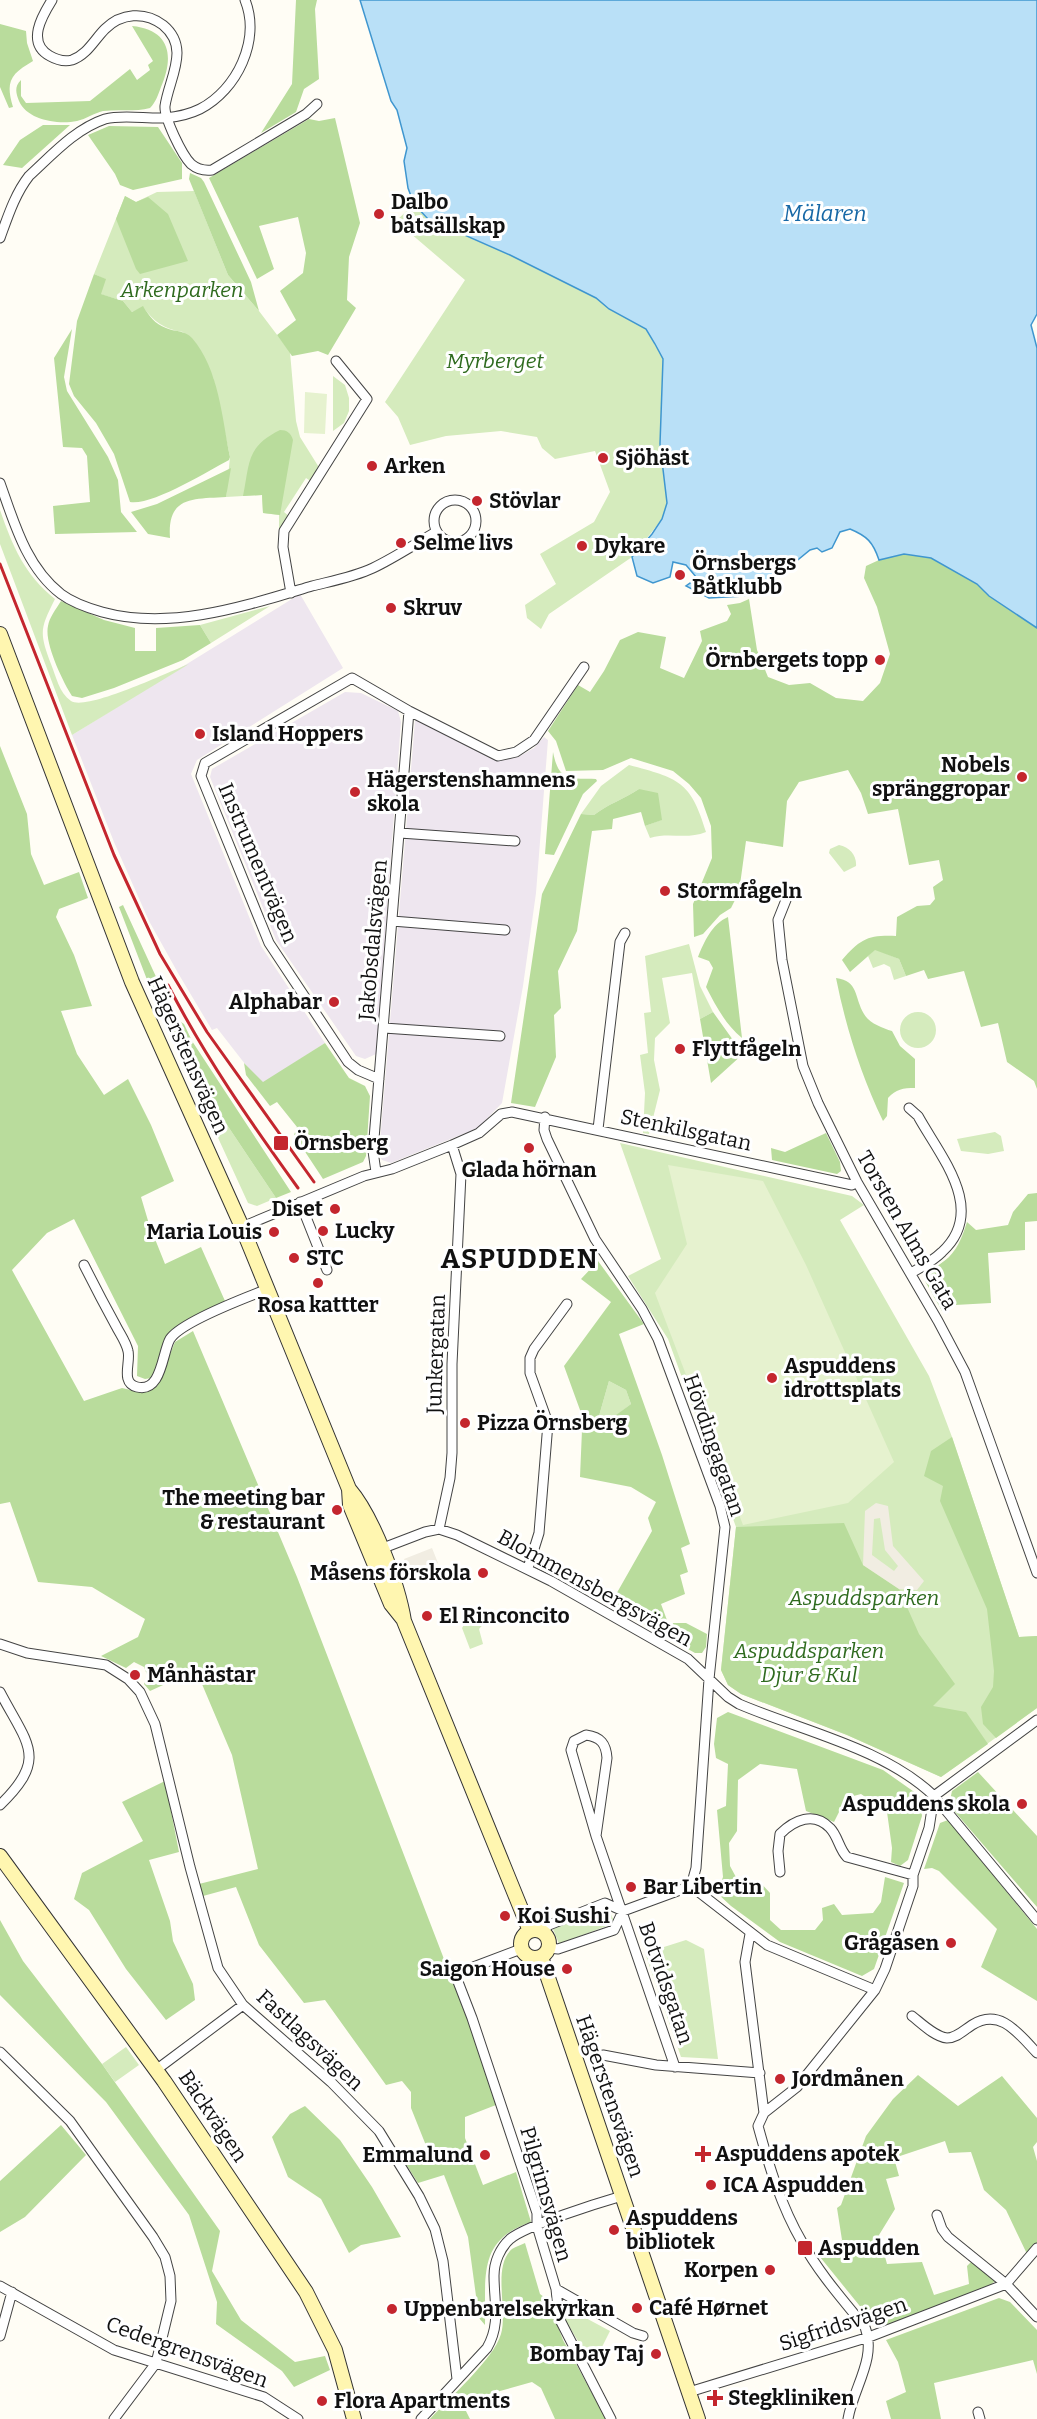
<svg xmlns="http://www.w3.org/2000/svg" width="1037" height="2419" font-family="Bitter,serif">
<rect width="100%" height="100%" fill="#fffdf5"/>
<path fill="#eee6ef" d="M300,594l43,74 -146,92 -6,14 70,172 64,97 -62,40 -11,-10 -35,-45 -5,2 -34,-57 -29,-52 -35,-79 -42,-107z
M345,692l16,1 37,18 3,11 -25,332 -11,5 -9,-3 -80,-116 -66,-163 2,-8z
M420,720l75,39h13l12,-3 14,-8 10,-11 4,3 -12,153 -13,93 -21,117 -24,25 -87,35 -9,-3 -3,-6 36,-433z"/>
<path fill="#d5ebbd" d="M194,191l34,84 31,36 31,41 6,69 4,16 20,32 -8,13 -6,-4 -22,34 6,5 -11,14v-16l-16,-2 -1,-18 -36,2 4,-40 -17,-80 -30,-45c-19,-3 -29,-10 -40,-25l-11,5 -9,-11 -23,-7 5,-15 -11,-5 31,-78 11,6 21,-10z
M414,204l14,15 82,36 86,43 13,11 24,12 13,8 17,30 -3,85 7,59 -5,16 -30,38 -83,57 -8,15 -14,-11 -2,-13 31,-21 -16,-30 54,-32 16,-30 -15,-41 -40,8 -13,-11 -5,-11 -36,-6 -55,5 -36,9 -12,-28 -13,-15 80,-122 -69,-59z
M333,376l12,9 4,13v13l-5,12 -11,8z
M0,510c13,37 24,64 55,89 -15,30 -16,33 -4,65 5,12 8,29 20,37 16,10 97,-29 118,-37l-117,71 -72,-191z
M270,606l-59,37 -11,-18z
M629,765c49,13 62,16 77,67 -19,8 -37,0 -56,6l-5,-12 16,-6 -22,-31c-15,10 -31,15 -45,26l-13,-1 20,-28z
M839,845c11,2 18,11 17,21l-12,6 -15,-19 1,-4z
M689,944l11,42 13,26 -13,7 -8,-46 -30,5 8,45 -15,15 -1,22 6,30 -11,44 -6,-1 2,-40 -5,-38 8,-2 -4,-40 7,-1 -6,-56z
M875,949l24,10 7,17 -12,4 -4,-13 -6,-3 -11,4 -5,-12z
M900 1030a18 18 0 1 1 36 0a18 18 0 1 1-36 0Z
M197,1092l12,6 67,100 -19,8 -9,-3z
M995,1132l6,4 3,15 -16,3 -27,-3 -4,-12z
M620,1143l232,53 12,9 -24,15 89,156 23,61 67,200 18,-1v72l-96,69 -94,-42 -106,-41 -13,-9 -7,-15 15,-143 -68,-188 -40,-63 33,-17z
M609,1381l17,9 5,14 -23,18 -9,-6z
M473,1610l15,9 -9,10 4,15 -13,5 -8,-21z
M604,1909l6,3 3,7 -1,5 -53,20 -6,-15z
M686,1940l18,9 14,110 -37,-2 -36,-104z
M126,2047l13,18 -24,17 -13,-18z
M569,2309l41,22 -13,26 -8,2 -25,-41z"/>
<path fill="#b9dc9c" fill-rule="evenodd" d="M296,0h21l-2,9 4,70 -15,10 -8,23 -35,21 31,-49z
M0,24l26,7 1,12 6,18c-22,13 -28,20 -20,46l-4,1 -9,-21z
M132,26c39,4 42,31 29,61 -3,8 -5,15 -11,21 -15,4 -31,1 -47,3 -9,2 -17,8 -26,10 -19,4 -50,-1 -58,-20 -3,-8 -5,-14 2,-21v16l5,7 64,-2 40,-32 7,11 13,-10 -2,-5 5,-4z
M335,118l25,105 -11,34 -2,43 9,8 -28,47 -10,-4 -26,5 -15,-21 19,-15 -16,-29 23,-18 3,-20 -8,-36 -39,9 15,43 -17,10 -48,-101 100,-59 10,2z
M43,125h27l-48,43 -19,-3 17,-25z
M109,126l49,1 24,36v16l-49,11 -13,-5 -5,-11 -27,-39z
M190,173l11,5 3,4 47,100 8,29 -31,-36 -39,-96z
M125,196l11,6 12,-5 20,17 20,47 -48,13 -4,-5 -20,-50z
M94,274l12,5 -5,15 22,7 9,11 11,-6c6,10 12,18 23,22 9,4 19,2 26,10 27,31 30,80 38,119l-1,3c-21,11 -77,46 -99,42l-16,-48 -18,-31 -22,-27 -5,-12 8,-63z
M72,329l-8,48 3,14 41,66 10,23 3,32 16,20 -82,2 -2,-28 37,-4 -3,-46 -5,-8 -19,-1 -9,-89z
M280,430c7,0 11,3 13,10l-13,75 -17,-2 -1,-18 -19,1c7,-34 3,-49 37,-66z
M231,468l-5,29c-33,2 -59,-1 -56,41l-22,-4 -17,-22 26,-8z
M904,554l27,4 14,7 32,19 12,12 48,32v461l-3,-8 -27,-19 -9,-39 -17,4 -17,-56 -36,8 -4,-9 -18,6 -7,-17 -24,-9 -25,22 -8,-12c19,-21 25,-25 54,-24l1,-19 20,-11 13,-1 5,-6 -2,-12 10,-7 -4,-20 -30,5 -11,-56 -30,5 -7,-21 -13,-23 -49,12 -12,19 -4,46 -37,-6 -7,51 -8,16 -11,7 -17,19 -9,3 -1,-33 19,-46 -1,-32 -10,-28 -12,-14 -16,-13 -42,-13 -28,12 -37,1 -10,-30 -8,-10 30,-46 12,7 14,-21 16,-31 18,-8 28,5 -6,31 24,10 18,-37 -2,-10 27,-10 4,-7 -4,-9 13,-2 9,-4 8,51 11,27 21,8 21,-2 26,15 27,3 17,-18 10,-29 -13,-47 -13,-29 2,-12 13,-6z
M61,601l43,19 31,8v23h21v-23l44,-3 11,18 -28,17 -69,28 -32,10 -10,-2c-9,-14 -28,-53 -24,-70 1,-8 8,-17 13,-25z
M0,746l27,68 4,40 13,31 35,-13 9,26 -29,11 -3,8 18,38 18,51 -31,5 16,43 27,41 24,-16 23,46 23,56 -33,16 8,27 16,40 36,-17 24,54 -37,18 -19,17 -17,42 -7,1 -8,-3 1,-30 -64,-127 -27,14 -35,37 72,131 38,-13 13,3h11l11,-5 18,-44 18,-11 104,246 182,473 17,55 -31,12v21l18,47 33,-13 15,50c-54,18 -45,55 -46,103l-6,-7 -11,-81 -24,-62 -26,8 -14,-22 23,-13 -16,-40v-16l-9,-11 -16,4 -61,-85 -21,3 -45,-58 -23,-58 -33,9 -4,-12 59,-15 -26,-114 -36,-85 -46,21 -6,-7 4,-7 -4,-10 -10,-5 -8,6 -25,-12 37,-19 7,-18 -53,-32 -54,-5 -28,-80 -10,2z
M553,752c6,30 16,26 43,27l1,2 -14,13 -29,61 -9,-1z
M639,789l19,4 4,27 -17,6 -4,-14 -28,7 -1,10 -20,2 -15,100 -19,40 3,37 -7,7 2,42 -21,50 -24,-4 31,-209 39,-80 13,1c14,-11 30,-16 45,-26z
M123,905l52,113 9,6 8,17 99,151 -15,6 -67,-100 -12,-6 -41,-89 -37,-96z
M728,917l14,121c-17,-14 -26,-32 -36,-51l7,-19 -4,-7 -11,-4c6,-15 14,-33 30,-40z
M836,978c23,3 18,19 28,36 5,9 18,14 28,17l8,15 15,13v29c-12,0 -19,1 -27,10l-1,18 -4,5c-22,-46 -37,-93 -47,-143z
M713,1012l30,42 -32,29 -11,-64z
M325,1043l24,35 16,8 5,10 -4,60 -3,6 -40,17 -29,-44 3,-8 -20,-25 -7,4 -24,-31 -2,-12 19,19z
M826,1133l14,29 1,9 -4,3 -65,-14 -1,-12 14,4z
M1037,1193v28l-12,1v28l-37,3 3,50 -36,2 -13,6 -17,-30c6,-13 14,-15 24,-24 10,-10 14,-23 18,-35l9,8 32,-5 5,-13 15,-18z
M598,1261l46,63 -25,10 43,121 28,89 -9,4 7,24 -8,3 5,19 -24,10 7,19h18l21,11 -1,13 -4,6h-7l-85,-48 42,-74 -4,-13 8,-16 -25,-15 -51,-10 2,-47 -2,-20 -16,-44 47,-64 -30,-23zM609,1381l17,9 5,14 -23,17 -9,-5z
M952,1437l67,200 18,-1v72l-41,30 -13,-14 -2,-17 12,-20 1,-16 -7,-62 -47,-108 3,-15 -19,-10 7,-25z
M844,1523l19,42 36,24 20,45 36,50 -22,22 33,6 22,32 -47,33 -94,-42 -106,-41 -13,-9 -7,-15 15,-143z
M728,1712l155,58 37,26 2,20 -14,44 -8,6 -9,-4 1,-14 -5,-36 -26,-18 -15,4 -12,24 -28,-11 -9,-42 -37,-5 -22,16 -1,51 -8,12 1,23 7,13 22,2 11,12v27l11,10h34l8,-10 -1,-12 12,-4 8,11 31,-2 8,-11 4,-25 19,6 -30,86 -12,7 -82,-34 -49,-36 -14,-13 6,-16 -6,-67 9,-4 2,-42 -12,-6 -2,-14 3,-26z
M978,1772l59,64v71l-88,-102 3,-14z
M165,1781l14,71 -30,8 21,61 3,20 20,43 2,16 -29,20 -40,-51 -37,-59 -15,-11 8,-26 61,-32 -21,-39z
M948,1820l89,109v72l-56,-34 16,-38 -58,-58 -7,-3 -8,1 16,-46z
M0,1920l23,41 79,103 118,167 -8,40 29,49 54,42 30,-6 5,14 -36,17 -12,-16 -66,-47 1,-22 -28,-87 -83,-113 -106,-107z
M918,2075l40,31 44,-30 35,42v24l-4,5 4,14v83l-10,10 -21,-44 -22,-20 -13,-38 -22,1 -4,-12 -51,17 5,18 -13,3 9,30 -16,26 8,29 35,-2 12,33 35,-11 -2,-18 4,-4 24,19 -8,7 -107,40 -4,-2 -60,-74 26,-12 -5,-32 4,-3 25,-69 27,-37z
M305,2106l35,34 32,47 29,50 -40,8 -12,8 -28,-54 -33,-22 -16,-40 18,-23z
M61,2125l25,30 -61,62 -25,15v-51z
M525,2243l15,51 8,6 15,40 43,79h-51l-14,-31 -9,-6 -61,17 -7,8 6,12h-40c18,-20 64,-60 71,-85 7,-24 -9,-68 11,-85 3,-2 9,-4 13,-6z
M999,2298l11,4 27,28v44l-4,-14 -99,23 7,36h-50l-5,-18 20,-9 -8,-30 -12,-22z"/>
<path fill="#e6f2cf" d="M305,392l22,2 -2,40 -21,-1z
M668,1165l95,16 43,84 88,197 -46,41 -105,22 -88,-232 32,-49z"/>
<path fill="#f1ede2" fill-rule="evenodd" d="M876,1503l12,3 5,40 31,35 -7,9 -18,-1 -36,-24 2,-54zM880,1518l5,32 13,16 -4,5 -22,-16 2,-36z
M432,1548l6,15 -28,10 -6,-14z"/>
<path fill="#b9e0f7" stroke="#3f96cf" stroke-width="1.5" d="M360,0h677v314l-6,11 6,23v280l-48,-32 -12,-12 -46,-26 -27,-4 -25,6c-6,-18 -12,-24 -29,-31l-10,3 -8,16 -10,4 -5,-4 -7,2 -22,18 -44,28 -35,2 -23,-12 11,-8 -11,-13 -13,-3 -3,15 -17,6 -16,-7 -5,-19 20,-23 10,-15 5,-16 -7,-59 3,-85 -8,-15 -9,-15 -37,-20 -13,-11 -86,-43 -82,-36 -14,-15 -6,-16 -4,-27 3,-13 -10,-38 -6,-9z"/>
<g fill="none" stroke-linecap="round" stroke-linejoin="round">
<defs>
<path id="street" d="M52,0c-10,16 -26,43 -2,56 7,4 14,6 22,4 15,-5 22,-20 33,-31 16,-16 40,-18 58,-4 28,23 6,53 2,81 -1,12 17,49 26,58 6,5 13,7 21,6l94,-56 11,-10
M0,238c8,-22 15,-44 29,-62 23,-21 46,-47 76,-57 18,-5 41,0 60,-1 11,-1 25,-4 35,-9 37,-19 61,-69 45,-109
M0,483c14,39 26,84 61,111 12,9 27,14 41,18 69,19 143,-6 210,-26 20,-5 42,-9 61,-18 21,-10 42,-24 63,-36
M434 521a21 21 0 1 1 42 0a21 21 0 1 1-42 0Z
M291,593l-8,-46 1,-16 83,-132 -31,-38
M400,833l115,8
M786,900l-8,20 4,40 21,106 15,37 39,79 81,139 27,51 72,201
M392,921l113,9
M384,1028l116,8
M379,1079l-21,-9 -10,-8 -79,-119 -68,-167 4,-13 147,-85 57,33 89,45 18,-4 18,-12 50,-73
M909,1108l9,8c22,40 70,94 24,136 -9,9 -20,15 -31,21
M545,1117l-1,13 3,9 48,100 47,70 16,30 62,167 5,21 -16,152 -13,189 -5,18
M598,1129l22,-187 5,-9
M376,1172l-3,-21 36,-440
M300,1202l27,68
M242,1227l122,-51 28,-7 60,-24 27,-12 22,-19 11,-2 340,73 5,-3
M84,1265c10,20 21,41 32,61 4,8 10,16 12,25 3,11 -8,32 9,36 25,6 25,-34 33,-48 11,-17 77,-42 98,-50
M439,1529l11,-51 2,-25v-89l9,-190 -9,-29
M378,1550l47,-18 14,-3 18,6 94,46 137,78 40,38 11,7c63,27 145,44 195,92l103,124
M528,1568l11,-35 9,-110 -18,-50v-15l4,-9 33,-45
M0,1644l27,9 79,12 22,14 12,13 15,32 35,143 28,101 25,37 88,77 48,49 40,65 16,33 8,32 14,118
M0,1692c27,52 49,66 0,113
M596,1836l-25,-86 3,-9 12,-6c15,2 20,9 21,23l-11,78 79,231
M780,1872l-2,-21 2,-17c14,-14 34,-23 50,-6 8,8 9,21 17,29l66,18
M691,1886l76,59 108,45
M623,1911l68,-25
M542,1931l7,-6 56,-22 18,8 -9,19 -56,19 -9,-1
M750,1934l-5,28 19,151
M521,1949l-66,25 17,44 65,195v13l19,63 3,29 52,101
M912,2016c9,7 23,21 35,22 10,0 17,-8 25,-13 28,-18 47,9 65,28
M0,2052l70,69 83,116 12,20 5,19 1,25 -15,62 -42,56
M603,2055l53,10 104,8
M156,2070l87,-65
M1037,2248l-31,36 31,33
M0,2286l114,64 150,47 34,22
M556,2289l77,44 10,3
M0,2336l12,-44
M689,2392l180,-55 137,-53 -58,-47 -6,-8 -5,-14
M978,2412l2,7
M421,2419l66,-71c14,-24 7,-46 7,-72 0,-14 6,-28 16,-37 17,-14 88,-36 112,-43
M848,2419c5,-31 29,-60 17,-92 -22,-27 -46,-54 -63,-85 -21,-36 -33,-76 -44,-116l6,-13 33,-26 78,-97 10,-21 28,-83v-11l16,-47 5,-32 103,-76"/>
<path id="secondary" d="M0,634l132,348 110,245 107,262c24,28 49,95 55,132l126,310
M349,1489l1,16 41,99 12,15
M0,1856l164,225 142,211 29,58 19,69
M521 1944a14 14 0 1 1 28 0a14 14 0 1 1-28 0Z
M541,1957l157,462"/>
</defs>
<use href="#street" stroke="#444" stroke-width="11"/>
<use href="#secondary" stroke="#333" stroke-width="16"/>
<use href="#street" stroke="#fff" stroke-width="9"/>
<use href="#secondary" stroke="#fff6b0" stroke-width="14"/>
<path stroke="#c4262e" stroke-width="3" d="M0,564l114,291 46,99 47,78 107,150
M168,985c37,72 83,138 130,203"/>
</g>
<g fill="#c4262e" stroke="#fff" stroke-width="2">
<circle cx="379" cy="214" r="6"/>
<circle cx="603" cy="458" r="6"/>
<circle cx="372" cy="466" r="6"/>
<circle cx="477" cy="501" r="6"/>
<circle cx="401" cy="543" r="6"/>
<circle cx="582" cy="546" r="6"/>
<circle cx="680" cy="575" r="6"/>
<circle cx="391" cy="608" r="6"/>
<circle cx="880" cy="660" r="6"/>
<circle cx="200" cy="734" r="6"/>
<circle cx="1022" cy="777" r="6"/>
<circle cx="355" cy="792" r="6"/>
<circle cx="665" cy="891" r="6"/>
<circle cx="334" cy="1002" r="6"/>
<circle cx="680" cy="1049" r="6"/>
<rect x="273" y="1135" width="16" height="16" rx="3"/>
<circle cx="529" cy="1148" r="6"/>
<circle cx="335" cy="1209" r="6"/>
<circle cx="323" cy="1231" r="6"/>
<circle cx="274" cy="1232" r="6"/>
<circle cx="294" cy="1258" r="6"/>
<circle cx="318" cy="1283" r="6"/>
<circle cx="772" cy="1378" r="6"/>
<circle cx="465" cy="1423" r="6"/>
<circle cx="337" cy="1510" r="6"/>
<circle cx="483" cy="1573" r="6"/>
<circle cx="427" cy="1616" r="6"/>
<circle cx="135" cy="1675" r="6"/>
<circle cx="1022" cy="1804" r="6"/>
<circle cx="631" cy="1887" r="6"/>
<circle cx="505" cy="1916" r="6"/>
<circle cx="951" cy="1943" r="6"/>
<circle cx="567" cy="1969" r="6"/>
<circle cx="780" cy="2079" r="6"/>
<path d="M700 2145h6v6h6v6h-6v6h-6v-6h-6v-6h6z"/>
<circle cx="485" cy="2155" r="6"/>
<circle cx="711" cy="2185" r="6"/>
<circle cx="614" cy="2230" r="6"/>
<rect x="797" y="2240" width="16" height="16" rx="3"/>
<circle cx="770" cy="2270" r="6"/>
<circle cx="637" cy="2308" r="6"/>
<circle cx="392" cy="2309" r="6"/>
<circle cx="656" cy="2354" r="6"/>
<path d="M712 2389h6v6h6v6h-6v6h-6v-6h-6v-6h6z"/>
<circle cx="322" cy="2401" r="6"/>
</g>
<g text-anchor="middle" dominant-baseline="central" stroke-width="6" stroke-linejoin="round" paint-order="stroke">
<g font-size="21" font-weight="bold" fill="#111" stroke="#fff" text-anchor="start">
<text x="391" y="202">Dalbo<tspan x="391" dy="24">båtsällskap</tspan></text>
<text x="615" y="458">Sjöhäst</text>
<text x="384" y="466">Arken</text>
<text x="489" y="501">Stövlar</text>
<text x="413" y="543">Selme livs</text>
<text x="594" y="546">Dykare</text>
<text x="692" y="563">Örnsbergs<tspan x="692" dy="24">Båtklubb</tspan></text>
<text x="403" y="608">Skruv</text>
<text x="868" y="660" text-anchor="end">Örnbergets topp</text>
<text x="212" y="734">Island Hoppers</text>
<text x="1010" y="765" text-anchor="end">Nobels<tspan x="1010" dy="24">spränggropar</tspan></text>
<text x="367" y="780">Hägerstenshamnens<tspan x="367" dy="24">skola</tspan></text>
<text x="677" y="891">Stormfågeln</text>
<text x="322" y="1002" text-anchor="end">Alphabar</text>
<text x="692" y="1049">Flyttfågeln</text>
<text x="294" y="1143">Örnsberg</text>
<text x="529" y="1170" text-anchor="middle">Glada hörnan</text>
<text x="323" y="1209" text-anchor="end">Diset</text>
<text x="335" y="1231">Lucky</text>
<text x="262" y="1232" text-anchor="end">Maria Louis</text>
<text x="306" y="1258">STC</text>
<text x="318" y="1305" text-anchor="middle">Rosa kattter</text>
<text x="784" y="1366">Aspuddens<tspan x="784" dy="24">idrottsplats</tspan></text>
<text x="477" y="1423">Pizza Örnsberg</text>
<text x="325" y="1498" text-anchor="end">The meeting bar<tspan x="325" dy="24">&amp; restaurant</tspan></text>
<text x="471" y="1573" text-anchor="end">Måsens förskola</text>
<text x="439" y="1616">El Rinconcito</text>
<text x="147" y="1675">Månhästar</text>
<text x="1010" y="1804" text-anchor="end">Aspuddens skola</text>
<text x="643" y="1887">Bar Libertin</text>
<text x="517" y="1916">Koi Sushi</text>
<text x="939" y="1943" text-anchor="end">Grågåsen</text>
<text x="555" y="1969" text-anchor="end">Saigon House</text>
<text x="792" y="2079">Jordmånen</text>
<text x="715" y="2154">Aspuddens apotek</text>
<text x="473" y="2155" text-anchor="end">Emmalund</text>
<text x="723" y="2185">ICA Aspudden</text>
<text x="626" y="2218">Aspuddens<tspan x="626" dy="24">bibliotek</tspan></text>
<text x="818" y="2248">Aspudden</text>
<text x="758" y="2270" text-anchor="end">Korpen</text>
<text x="649" y="2308">Café Hørnet</text>
<text x="404" y="2309">Uppenbarelsekyrkan</text>
<text x="644" y="2354" text-anchor="end">Bombay Taj</text>
<text x="728" y="2398">Stegkliniken</text>
<text x="334" y="2401">Flora Apartments</text>
</g>
<g font-size="21" font-style="italic" fill="#2f6b1f" stroke="#fff">
<text x="182" y="290">Arkenparken</text>
<text x="495" y="361">Myrberget</text>
<text x="864" y="1598">Aspuddsparken</text>
<text x="809" y="1651">Aspuddsparken<tspan x="809" dy="24">Djur &amp; Kul</tspan></text>
</g>
<g font-size="21" fill="#111" stroke="#fff">
<text transform="translate(258 863) rotate(67)">Instrumentvägen</text>
<text transform="translate(373 940) rotate(-85)">Jakobsdalsvägen</text>
<text transform="translate(188 1055) rotate(66)">Hägerstensvägen</text>
<text transform="translate(686 1130) rotate(12)">Stenkilsgatan</text>
<text transform="translate(907 1230) rotate(60)">Torsten Alms Gata</text>
<text transform="translate(436 1354) rotate(-88)">Junkergatan</text>
<text transform="translate(714 1445) rotate(71)">Hövdingagatan</text>
<text transform="translate(595 1588) rotate(29)">Blommensbergsvägen</text>
<text transform="translate(666 1983) rotate(71)">Botvidsgatan</text>
<text transform="translate(310 2040) rotate(43)">Fastlagsvägen</text>
<text transform="translate(610 2096) rotate(71)">Hägerstensvägen</text>
<text transform="translate(213 2116) rotate(56)">Bäckvägen</text>
<text transform="translate(546 2194) rotate(74)">Pilgrimsvägen</text>
<text transform="translate(843 2324) rotate(-18)">Sigfridsvägen</text>
<text transform="translate(187 2352) rotate(20)">Cedergrensvägen</text>
</g>
<g font-size="22" font-style="italic" fill="#1768a6" stroke="#fff">
<text x="825" y="213">Mälaren</text>
</g>
<g font-size="27" font-weight="bold" letter-spacing="1.5" fill="#111" stroke="#fff">
<text x="520" y="1259">ASPUDDEN</text>
</g>
</g>
</svg>
